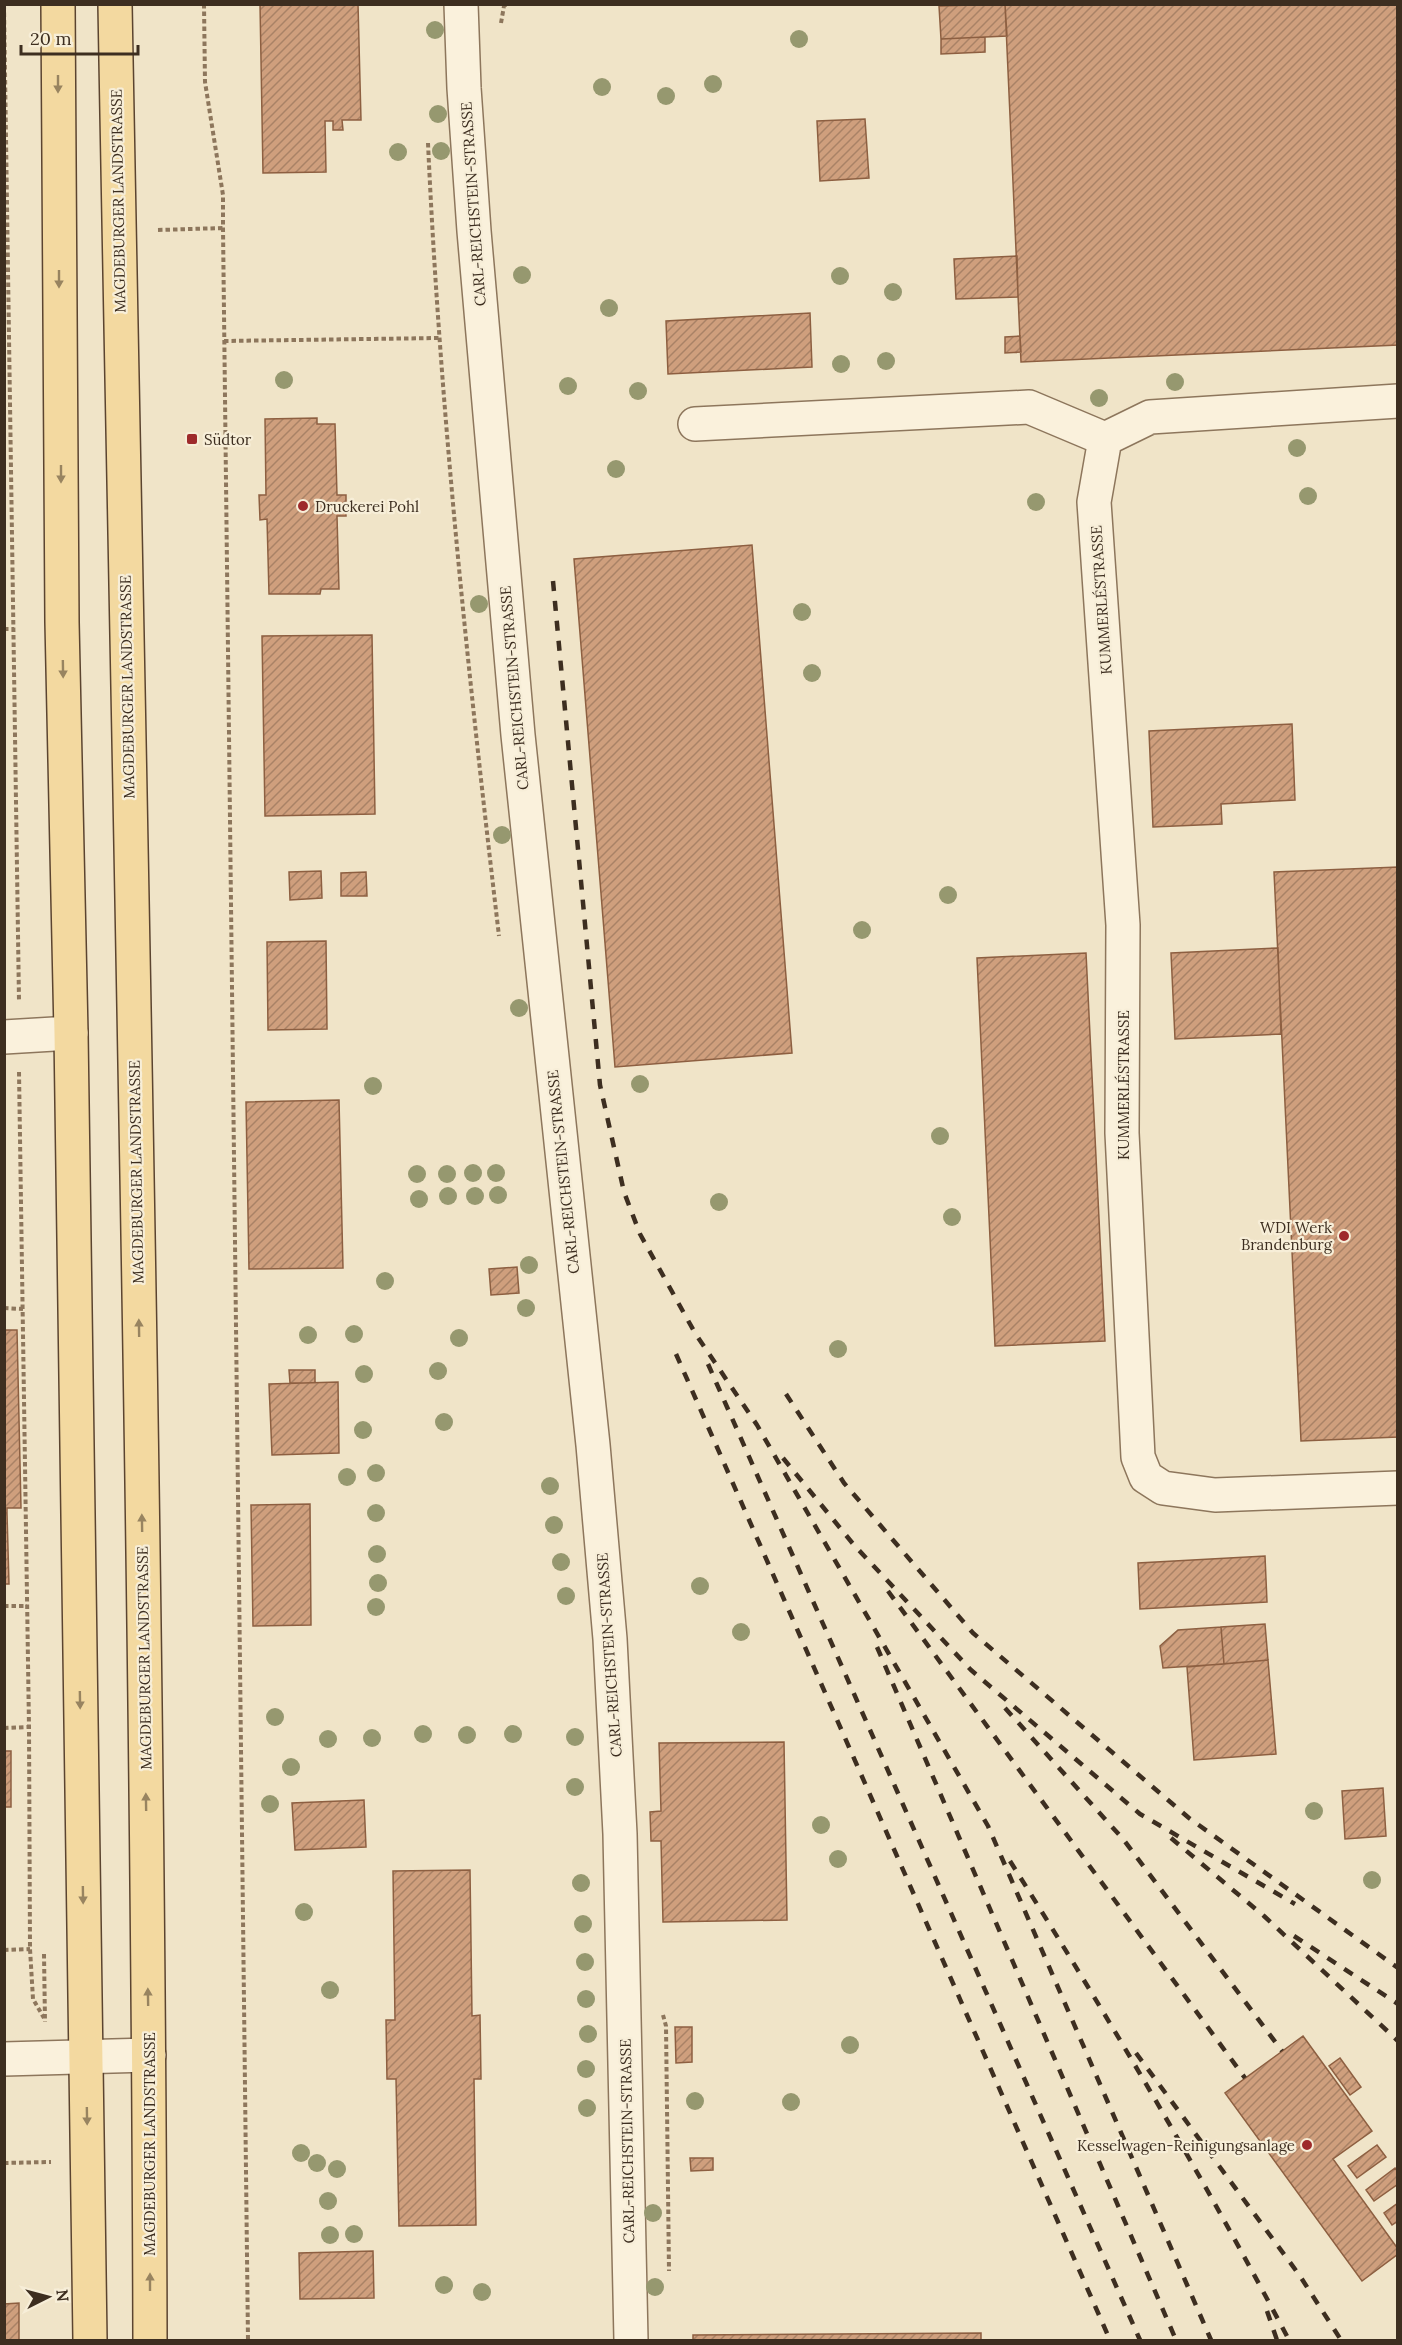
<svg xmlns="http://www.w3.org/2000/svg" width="1402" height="2345" font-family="Lora,serif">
<defs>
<pattern id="building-hatch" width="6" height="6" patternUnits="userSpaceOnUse" patternTransform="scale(1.5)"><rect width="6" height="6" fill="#cf9f7d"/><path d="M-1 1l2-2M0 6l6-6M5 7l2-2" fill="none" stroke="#a98266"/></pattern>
</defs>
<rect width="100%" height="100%" fill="#f0e4c8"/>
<path fill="url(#building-hatch)" stroke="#8d5f41" stroke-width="1.5" d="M260,4h98l3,116h-19l1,10h-10v-9h-8l1,51 -63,1z
M1005,4h393v341l-377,17z
M1005,4l2,32 -66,3 -2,-33z
M985,37v15l-44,2v-15z
M865,119l4,59 -49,3 -3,-60z
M1017,256l1,41 -62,2 -2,-40z
M810,313l2,54 -144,7 -2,-53z
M1020,336l1,16 -16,1v-16z
M317,418v6h18l2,71h9v21h-9l2,73h-18l-1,5h-51l-2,-75 -7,1 -1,-25h7l-1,-76z
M752,545l40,508 -177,14 -41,-508z
M372,635l3,179 -110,2 -3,-180z
M1292,724l3,76 -74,4 1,20 -69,3 -4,-96z
M1398,867v570l-97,4 -27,-569z
M321,871l1,27 -32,2 -1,-28z
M366,872l1,24h-26v-23z
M326,941l1,88 -59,1 -1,-88z
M1278,948l3,86 -106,5 -4,-86z
M1086,953l19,388 -110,5 -18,-388z
M339,1100l4,168 -94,1 -3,-167z
M517,1267l2,26 -28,2 -2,-26z
M4,1330h13l4,178h-14v5h-3z
M289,1370h26v13h-25z
M338,1382l1,71 -67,2 -3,-71z
M310,1504l1,121 -58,1 -2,-121z
M4,1513h3l2,71h-5z
M1265,1556l2,46 -127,7 -2,-46z
M1265,1624l3,36 -44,4 -3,-37z
M1221,1627l3,37 -61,4 -3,-22 18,-16z
M1268,1660l8,94 -82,6 -7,-93z
M784,1742l3,178 -124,2 -2,-81h-10l-1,-29 11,-1 -2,-68z
M4,1751h7v56h-7z
M1383,1788l3,48 -41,3 -3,-48z
M364,1800l2,47 -71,3 -3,-47z
M470,1870l2,146 8,-1 1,64h-7l2,146 -77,1 -3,-147h-9l-1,-59h9l-2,-149z
M675,2027h17v35l-16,1z
M1303,2036l69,95 -39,28 65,90v5l-36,27 -137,-188z
M1340,2058l21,29 -11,8 -21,-29z
M1377,2145l9,12 -29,21 -9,-12z
M690,2158h23v12l-22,1z
M1395,2168l3,4v12l-24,17 -8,-11z
M1398,2203v18l-6,4 -8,-12z
M373,2251l1,47 -74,1 -1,-46z
M19,2303v37h-15v-36z
M981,2333v7h-288v-5z"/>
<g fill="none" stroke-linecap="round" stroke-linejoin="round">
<defs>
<path id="minor" d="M461,4l3,84 10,143 44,504 75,710 17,194 10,195 11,506
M1398,401l-248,16 -45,22 -11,63 29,423 -1,208 16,324 8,20 17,11 52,7 183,-7
M695,424l334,-17 76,32
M4,1037l67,-4
M4,2059l145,-4"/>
<path id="major" d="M58,4l4,618 9,411 19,1307
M115,4c14,779 33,1558 35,2336"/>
</defs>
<use href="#minor" stroke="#8d765c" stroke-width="36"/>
<use href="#major" stroke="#5b4430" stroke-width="36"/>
<path stroke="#8d765c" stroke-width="4" stroke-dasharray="4.5 3" stroke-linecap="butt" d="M204,4l1,78 18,113v33l25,2112
M4,5l15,996
M501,23l3,-17 3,-2
M428,143c12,265 40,530 71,793
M158,230l65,-2
M224,341l215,-3
M4,629h10
M19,1072l10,655 1,222 3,50 11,19
M4,1308l19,1
M4,1606h23
M4,1728l25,-1
M4,1950l26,-1
M44,1954l1,68
M663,2015l3,11 3,245
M4,2163l47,-1"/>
<use href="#minor" stroke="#faf1dc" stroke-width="33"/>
<use href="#major" stroke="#f3d9a0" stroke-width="33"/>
<path stroke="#3d2e20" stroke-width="4.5" stroke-dasharray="10 10" stroke-linecap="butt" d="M553,581l47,504 24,107 16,42 55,99 62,92 231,401 223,514
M676,1354l434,986
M708,1364l432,976
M786,1394l58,89 129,150 216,185 209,150
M783,1458l71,87 117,125 169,144 155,90
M888,1591l357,487
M877,1647l299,693
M1005,1708l118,131 159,212
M1171,1838l93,78 134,125
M1010,1861c99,157 193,316 279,479
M1294,1936l104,68
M1136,2053l164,223 41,64
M1267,2311l10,29"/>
</g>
<g fill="#96986f">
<circle cx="435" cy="30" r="9"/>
<circle cx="799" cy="39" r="9"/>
<circle cx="713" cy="84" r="9"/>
<circle cx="602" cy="87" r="9"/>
<circle cx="666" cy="96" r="9"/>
<circle cx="438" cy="114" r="9"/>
<circle cx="441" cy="151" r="9"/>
<circle cx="398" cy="152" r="9"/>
<circle cx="522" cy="275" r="9"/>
<circle cx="840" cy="276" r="9"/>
<circle cx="893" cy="292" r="9"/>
<circle cx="609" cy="308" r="9"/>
<circle cx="886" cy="361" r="9"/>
<circle cx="841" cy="364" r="9"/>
<circle cx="284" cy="380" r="9"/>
<circle cx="1175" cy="382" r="9"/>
<circle cx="568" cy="386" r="9"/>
<circle cx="638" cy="391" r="9"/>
<circle cx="1099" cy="398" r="9"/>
<circle cx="1297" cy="448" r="9"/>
<circle cx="616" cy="469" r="9"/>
<circle cx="1308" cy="496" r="9"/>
<circle cx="1036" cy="502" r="9"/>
<circle cx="479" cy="604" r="9"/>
<circle cx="802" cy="612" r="9"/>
<circle cx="812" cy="673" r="9"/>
<circle cx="502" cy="835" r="9"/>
<circle cx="948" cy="895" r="9"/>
<circle cx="862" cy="930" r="9"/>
<circle cx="519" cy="1008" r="9"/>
<circle cx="640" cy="1084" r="9"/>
<circle cx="373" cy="1086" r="9"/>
<circle cx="940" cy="1136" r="9"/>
<circle cx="473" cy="1173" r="9"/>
<circle cx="496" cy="1173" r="9"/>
<circle cx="417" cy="1174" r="9"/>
<circle cx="447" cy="1174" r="9"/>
<circle cx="498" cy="1195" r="9"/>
<circle cx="448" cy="1196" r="9"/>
<circle cx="475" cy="1196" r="9"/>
<circle cx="419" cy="1199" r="9"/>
<circle cx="719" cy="1202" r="9"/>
<circle cx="952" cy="1217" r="9"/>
<circle cx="529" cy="1265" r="9"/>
<circle cx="385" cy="1281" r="9"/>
<circle cx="526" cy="1308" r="9"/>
<circle cx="354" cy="1334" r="9"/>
<circle cx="308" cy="1335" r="9"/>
<circle cx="459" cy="1338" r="9"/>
<circle cx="838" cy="1349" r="9"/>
<circle cx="438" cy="1371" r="9"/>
<circle cx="364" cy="1374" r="9"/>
<circle cx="444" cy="1422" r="9"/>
<circle cx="363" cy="1430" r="9"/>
<circle cx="376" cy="1473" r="9"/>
<circle cx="347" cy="1477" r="9"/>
<circle cx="550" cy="1486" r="9"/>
<circle cx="376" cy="1513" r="9"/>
<circle cx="554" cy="1525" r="9"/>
<circle cx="377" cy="1554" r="9"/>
<circle cx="561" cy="1562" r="9"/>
<circle cx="378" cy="1583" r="9"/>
<circle cx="700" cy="1586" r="9"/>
<circle cx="566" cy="1596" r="9"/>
<circle cx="376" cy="1607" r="9"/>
<circle cx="741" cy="1632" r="9"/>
<circle cx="275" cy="1717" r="9"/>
<circle cx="423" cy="1734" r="9"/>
<circle cx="513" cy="1734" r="9"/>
<circle cx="467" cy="1735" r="9"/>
<circle cx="575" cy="1737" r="9"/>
<circle cx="372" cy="1738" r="9"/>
<circle cx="328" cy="1739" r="9"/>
<circle cx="291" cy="1767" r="9"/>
<circle cx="575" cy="1787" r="9"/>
<circle cx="270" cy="1804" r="9"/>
<circle cx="1314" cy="1811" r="9"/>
<circle cx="821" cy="1825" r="9"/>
<circle cx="838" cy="1859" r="9"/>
<circle cx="1372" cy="1880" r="9"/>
<circle cx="581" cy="1883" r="9"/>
<circle cx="304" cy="1912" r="9"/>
<circle cx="583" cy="1924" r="9"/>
<circle cx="585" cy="1962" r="9"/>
<circle cx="330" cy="1990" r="9"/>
<circle cx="586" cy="1999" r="9"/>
<circle cx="588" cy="2034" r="9"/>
<circle cx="850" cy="2045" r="9"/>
<circle cx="586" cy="2069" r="9"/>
<circle cx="695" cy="2101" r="9"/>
<circle cx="791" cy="2102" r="9"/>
<circle cx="587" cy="2108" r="9"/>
<circle cx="301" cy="2153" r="9"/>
<circle cx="317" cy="2163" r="9"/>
<circle cx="337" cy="2169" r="9"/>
<circle cx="328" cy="2201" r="9"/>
<circle cx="653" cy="2213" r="9"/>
<circle cx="354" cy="2234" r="9"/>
<circle cx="330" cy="2235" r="9"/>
<circle cx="444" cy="2285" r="9"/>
<circle cx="655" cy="2287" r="9"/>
<circle cx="482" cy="2292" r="9"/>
</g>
<defs><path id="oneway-solid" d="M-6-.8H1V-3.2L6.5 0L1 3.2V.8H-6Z" transform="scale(1.5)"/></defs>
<g fill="#988460">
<use href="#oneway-solid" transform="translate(58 84) rotate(90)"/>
<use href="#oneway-solid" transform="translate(59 279) rotate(90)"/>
<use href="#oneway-solid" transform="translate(61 474) rotate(90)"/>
<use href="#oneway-solid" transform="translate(63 669) rotate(89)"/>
<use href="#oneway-solid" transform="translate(139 1328) rotate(-91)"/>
<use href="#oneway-solid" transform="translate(142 1523) rotate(-91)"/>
<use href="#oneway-solid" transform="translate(80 1700) rotate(89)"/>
<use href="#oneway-solid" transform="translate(146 1802) rotate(-91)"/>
<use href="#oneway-solid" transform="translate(83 1895) rotate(89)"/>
<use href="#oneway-solid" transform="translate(148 1997) rotate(-91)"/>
<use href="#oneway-solid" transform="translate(87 2116) rotate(89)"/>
<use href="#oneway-solid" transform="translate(150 2282) rotate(-90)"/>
</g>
<g fill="#9e2a2b" stroke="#f7eed8" stroke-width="2">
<rect x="186" y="433" width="12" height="12" rx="3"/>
<circle cx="303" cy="506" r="6"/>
<circle cx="1344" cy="1236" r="6"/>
<circle cx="1307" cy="2145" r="6"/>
</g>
<g text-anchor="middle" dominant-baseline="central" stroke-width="4.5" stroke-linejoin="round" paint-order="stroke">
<g font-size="15" fill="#3d2e20" stroke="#f7eed8">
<text transform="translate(118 201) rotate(-91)">MAGDEBURGER LANDSTRASSE</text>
<text transform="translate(473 204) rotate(-94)">CARL-REICHSTEIN-STRASSE</text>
<text transform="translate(1101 600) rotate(-94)">KUMMERLÉSTRASSE</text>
<text transform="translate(127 687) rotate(-91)">MAGDEBURGER LANDSTRASSE</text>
<text transform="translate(514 688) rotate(-95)">CARL-REICHSTEIN-STRASSE</text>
<text transform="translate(1123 1085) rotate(-90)">KUMMERLÉSTRASSE</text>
<text transform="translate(136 1172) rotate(-91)">MAGDEBURGER LANDSTRASSE</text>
<text transform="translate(563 1172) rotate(-96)">CARL-REICHSTEIN-STRASSE</text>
<text transform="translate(609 1655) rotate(-94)">CARL-REICHSTEIN-STRASSE</text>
<text transform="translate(144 1658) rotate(-91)">MAGDEBURGER LANDSTRASSE</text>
<text transform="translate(627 2141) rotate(-91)">CARL-REICHSTEIN-STRASSE</text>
<text transform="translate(149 2144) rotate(-90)">MAGDEBURGER LANDSTRASSE</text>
</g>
<g font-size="15" fill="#3d2e20" stroke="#f7eed8" text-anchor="start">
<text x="204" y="439">Südtor</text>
<text x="315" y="506">Druckerei Pohl</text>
<text x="1332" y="1227" text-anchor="end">WDI Werk<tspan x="1332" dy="17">Brandenburg</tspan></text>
<text x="1295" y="2145" text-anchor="end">Kesselwagen-Reinigungsanlage</text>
</g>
</g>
<rect width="1402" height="2345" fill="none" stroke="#3d2e20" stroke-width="12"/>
<g transform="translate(48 2297) rotate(84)" stroke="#f7eed8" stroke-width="4.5" paint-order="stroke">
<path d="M0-4.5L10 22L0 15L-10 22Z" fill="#3d2e20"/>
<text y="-9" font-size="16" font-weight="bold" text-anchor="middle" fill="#3d2e20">N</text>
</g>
<path d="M21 45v9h117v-9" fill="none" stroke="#3d2e20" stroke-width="3"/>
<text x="30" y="45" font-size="18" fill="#3d2e20" stroke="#f7eed8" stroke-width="4.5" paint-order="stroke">20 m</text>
</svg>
